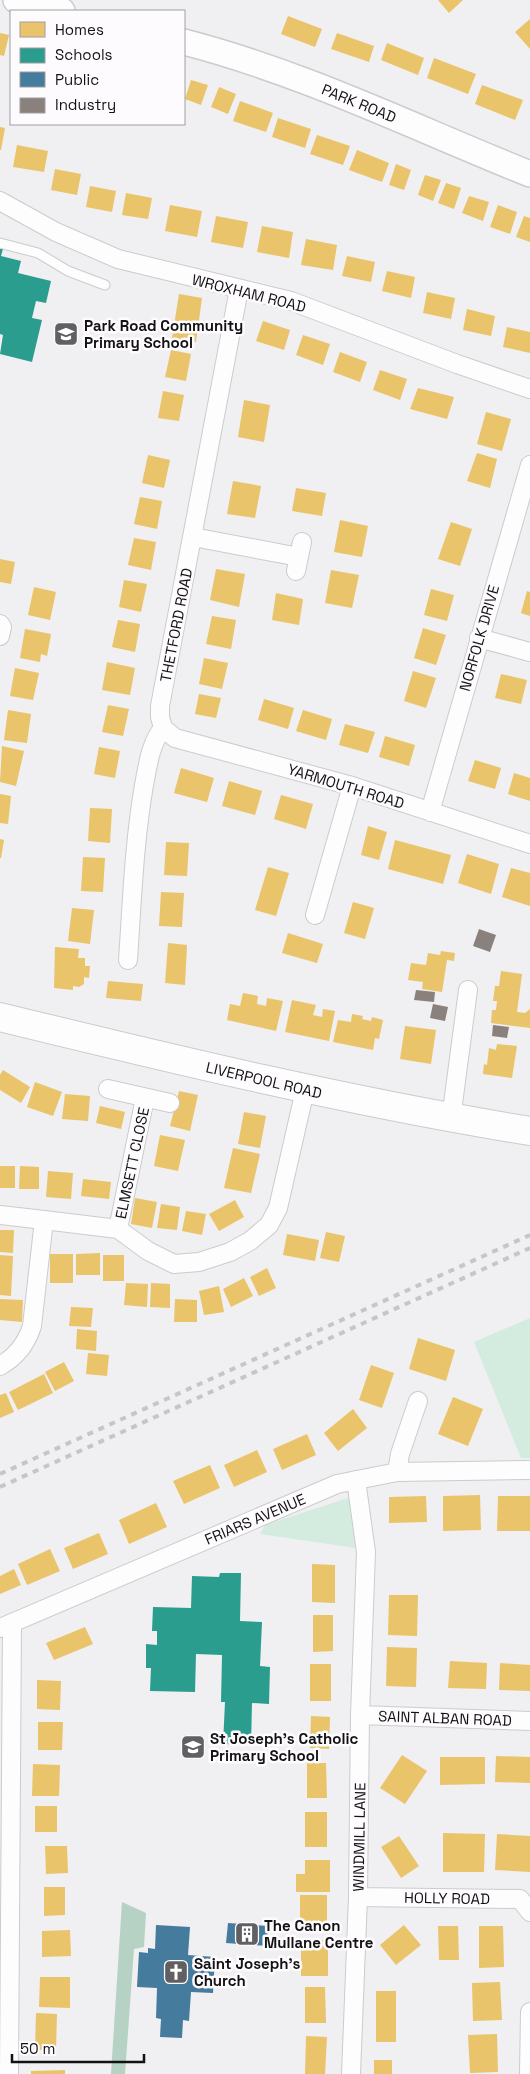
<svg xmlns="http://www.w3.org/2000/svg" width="530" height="2074" font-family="'Space Grotesk',sans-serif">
<rect width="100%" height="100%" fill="#f0eff1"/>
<path fill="#d4ece0" d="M530,1318v140h-9l-47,-116z
M354,1496l2,52 -96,-14 5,-9z"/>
<path fill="#b5d2c4" d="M122,1902l24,11 -2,34 -10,2 -9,125h-14z"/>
<path fill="#e9c46a" d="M438,0h25l-14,13z
M288,16l34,13 -7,18 -34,-13z
M530,19v30l-15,-17z
M0,33l9,2 -5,21 -4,-1z
M337,33l37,13 -5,16 -38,-13z
M387,43l37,15 -6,17 -37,-15z
M434,58l42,16 -8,20 -41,-16z
M191,80l17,5 -7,20 -16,-6z
M482,85l41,15 -8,20 -40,-16z
M219,87l17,7 -8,20 -17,-7z
M240,101l33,12 -7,19 -33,-11z
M278,118l33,11 -6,19 -33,-11z
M0,127l5,1 -4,22h-1z
M317,135l33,11 -7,19 -33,-11z
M17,145l31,6 -4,21 -31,-5z
M357,150l32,13 -7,19 -33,-12z
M396,164l15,6 -7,20 -15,-5z
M55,169l26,5 -4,21 -26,-5z
M425,175l16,5 -8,21 -15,-6z
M446,183l15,5 -7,21 -16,-6z
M90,186l26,5 -4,21 -26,-5z
M126,193l26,5 -4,21 -26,-4z
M469,196l20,6 -6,19 -21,-8z
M170,205l32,6 -5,26 -32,-6z
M498,205l19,7 -7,22 -20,-7z
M216,216l32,6 -5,26 -32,-6z
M524,216l6,2v24l-14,-5z
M262,226l31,6 -4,26 -32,-6z
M306,239l31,6 -4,25 -32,-5z
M347,256l28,6 -4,20 -29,-6z
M387,271l28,6 -4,21 -29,-7z
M427,292l28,6 -4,21 -28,-6z
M179,294l23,4 -6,44 -24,-4z
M467,309l28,7 -4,20 -28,-6z
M263,321l27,9 -6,20 -28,-9z
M507,327l23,5v21l-27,-6z
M303,335l27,9 -7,21 -27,-10z
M171,350l20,4 -5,27 -21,-4z
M340,352l27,10 -7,20 -27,-10z
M380,370l27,9 -7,21 -27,-10z
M418,388l36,9 -7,22 -37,-10z
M163,391l21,4 -5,26 -21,-3z
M244,400l26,5 -6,37 -26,-5z
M486,412l25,7 -9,32 -25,-7z
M477,453l20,6 -7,29 -23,-7z
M148,455l22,5 -6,28 -22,-5z
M233,481l28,5 -6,32 -28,-4z
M296,488l30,5 -4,23 -30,-5z
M140,497l22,4 -5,28 -23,-5z
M340,520l28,6 -6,31 -28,-5z
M451,522l21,7 -12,37 -22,-7z
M134,538l22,4 -5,28 -23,-5z
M0,559l15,3 -4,22 -11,-2z
M216,569l29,5 -6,33 -29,-7z
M331,570l28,5 -7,33 -27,-5z
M124,580l23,4 -6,28 -22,-5z
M34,587l22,5 -6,28 -22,-5z
M431,589l23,6 -7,26 -23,-6z
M527,591l3,1v24l-9,-3z
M276,593l27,6 -4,26 -27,-5z
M212,616l24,4 -5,29 -25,-5z
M118,620l22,4 -5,28 -23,-5z
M423,628l23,7 -10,30 -22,-7z
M25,629l26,5 -4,22 -6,-2 -1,8 -20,-4z
M204,658l24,5 -6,26 -23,-5z
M107,662l28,6 -5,27 -28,-5z
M15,668l24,5 -6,27 -23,-4z
M413,671l23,7 -10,30 -22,-7z
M501,674l26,6 -6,24 -26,-6z
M199,694l22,4 -5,20 -21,-4z
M264,699l30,9 -6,21 -30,-9z
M108,705l21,4 -6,27 -21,-4z
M8,710l23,4 -4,29 -23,-3z
M303,710l29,9 -6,21 -30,-9z
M345,724l30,8 -7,21 -29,-8z
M385,736l30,9 -6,21 -30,-9z
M2,746l22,5 -8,35 -16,-4z
M99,747l21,4 -5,27 -21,-4z
M475,760l26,8 -6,21 -27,-8z
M181,768l33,10 -7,24 -33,-9z
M514,773l16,5v23l-22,-7z
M229,781l33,10 -7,24 -33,-9z
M0,794l11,2 -3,28 -8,-1z
M281,795l32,9 -7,25 -32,-10z
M90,808l22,1 -2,34 -22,-2z
M368,826l19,6 -8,28 -18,-5z
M0,839l4,1 -3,18h-1z
M395,840l56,15 -8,29 -55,-15z
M166,842l23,1 -2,33 -23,-1z
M467,854l32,10 -8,30 -33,-11z
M83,857l22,1 -2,34 -22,-1z
M268,867l21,6 -13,43 -21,-6z
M511,868l19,5v33l-28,-9z
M161,892l23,1 -2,34 -23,-1z
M353,902l21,6 -9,31 -21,-6z
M72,908l22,2 -4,34 -22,-3z
M288,933l35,11 -6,19 -35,-10z
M168,943l19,2 -2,40 -20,-2z
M55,947l24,2 -1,9h7v8h5l-1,12 -5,-1v7l-5,3 -6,-1v4l-19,-2z
M441,951l14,2 -1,8 -7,-1 -5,32 -20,-3 1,-7 -15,-2 3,-17 15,2 2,-12 12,2z
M501,971l21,3 -5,38 8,1 5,-4v19l-39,-5 1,-13h4l1,-9h-4l2,-15h4z
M108,981l35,3 -2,17 -35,-3z
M243,993l15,3 -1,8 9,2 1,-8 16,3 -7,30 -49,-11 3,-16 10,2z
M292,1000l24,5 -3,10 9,2 1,-8 12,2 -6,30 -44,-9z
M352,1014l11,2 -1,3 9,2 1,-4 11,3 -4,19 -4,-1 -2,12 -40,-8 5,-22 13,2z
M405,1026l31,4 -5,34 -31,-5z
M497,1044l20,2 -5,32 -29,-4 1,-10 3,1 2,-17 7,2z
M3,1070l27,17 -9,16 -21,-13v-15z
M35,1082l27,10 -9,24 -26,-9z
M179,1091l19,4 -8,36 -20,-5z
M65,1094l25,2 -2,25 -26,-2z
M100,1106l25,6 -4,17 -25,-6z
M244,1112l22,4 -6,32 -22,-4z
M160,1135l25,5 -7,31 -24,-5z
M233,1148l27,6 -9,39 -27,-5z
M0,1166h15v22h-15z
M20,1166l19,1v22h-20z
M48,1171l25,2 -2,26 -25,-2z
M83,1179l28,3 -2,17 -28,-3z
M135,1198l22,4 -5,26 -21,-4z
M235,1200l9,17 -25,14 -10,-17z
M161,1204l19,3 -3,23 -20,-2z
M186,1211l20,3 -4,21 -20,-4z
M0,1230h14l-1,23 -13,-1z
M326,1232l19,4 -6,26 -19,-4z
M287,1234l32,6 -4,21 -32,-6z
M100,1253v22h-24v-21z
M50,1254h23v29h-23z
M0,1255l13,1 -2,40 -11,-1z
M103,1255h21v26h-21z
M267,1268l9,20 -17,8 -9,-19z
M244,1278l9,18 -22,11 -8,-18z
M126,1283l22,1 -1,23 -23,-2z
M151,1283l19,1v24l-20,-1z
M219,1286l5,26 -20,3 -5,-24z
M0,1299l23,1 -1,22 -22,-2z
M175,1299l22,1v22h-23z
M71,1307l22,1 -2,19 -22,-1z
M77,1329l20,2 -1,20 -20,-2z
M418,1338l37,12 -9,31 -37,-12z
M88,1353l21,2 -2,21 -21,-2z
M64,1362l10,19 -19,10 -10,-19z
M371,1365l23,8 -12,35 -23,-8z
M44,1374l9,19 -35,17 -9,-18z
M6,1393l8,19 -14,6v-23z
M453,1397l30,12 -15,37 -30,-12z
M353,1409l14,19 -29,23 -14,-18z
M307,1434l9,21 -34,15 -9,-21z
M257,1450l10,22 -33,15 -10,-22z
M210,1465l10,23 -36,16 -11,-23z
M480,1495l1,35 -38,1v-35z
M426,1496l1,26 -38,1v-26z
M498,1496h32v35h-33z
M156,1503l11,24 -38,17 -10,-24z
M99,1533l9,21 -35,15 -9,-21z
M50,1549l10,22 -33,14 -9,-21z
M312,1564l23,1v38l-23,-1z
M14,1569l7,16 -21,9v-18z
M389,1595h29l-1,41 -29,-1z
M313,1615h20v36l-20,1z
M85,1627l8,17 -39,16 -8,-17z
M387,1647l30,1 -1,39 -30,-1z
M450,1661l37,2 -1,26 -38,-1z
M500,1663l30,2v26l-31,-1z
M310,1664h21v37h-21z
M37,1680l24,1 -1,29 -23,-1z
M311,1716l19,1 -1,32 -19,-1z
M38,1722h25l-1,28h-24z
M402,1755l25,16 -22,33 -25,-16z
M496,1756l34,1v26l-35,-1z
M440,1757h45v27l-45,1z
M307,1763h19l1,35h-20z
M33,1764l27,1 -1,31h-27z
M35,1806h22v26h-22z
M305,1812h22v35h-22z
M443,1833l42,1 -1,38h-41z
M497,1834l33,2v36l-35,-2z
M399,1836l20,30 -18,12 -20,-31z
M45,1846h22l1,27 -22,1z
M305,1860h25v32h-34v-18h9z
M44,1887h21v28l-21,1z
M300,1895h27v32h-27z
M404,1925l17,20 -25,20 -16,-20z
M438,1926h20l1,34h-20z
M479,1926h24l1,41 -25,1z
M70,1930l1,26 -29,1v-26z
M301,1940h27v36h-27z
M40,1977h30v31l-31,-1z
M500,1982l2,38 -29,1 -1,-38z
M305,1987h20l1,36h-21z
M376,1991h20v51h-20z
M36,2013l21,1 -1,36h-21z
M497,2034l1,38 -28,1 -2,-38z
M306,2036l21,1 -2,37h-20z
M374,2060h18v14h-18z
M65,2070v4h-34v-3z"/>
<path fill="#2a9d8f" d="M0,249h3l-2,7 20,5 -3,12 33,8 -5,22 -10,-2 -4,17 10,2 -10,42 -32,-8 3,-19 -3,-1z
M220,1573h21l-1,48 22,1 -2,44 10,1 -1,37 -17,-1 -1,42 -28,-1 2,-42h-4l1,-47 -26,-1 -1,38 -45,-1 1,-23h-5v-24l11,1v-14h-5l1,-24 38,1 1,-32 27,1z"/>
<path fill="#457b9d" d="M228,1923l40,3 -1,20 -41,-3z
M156,1925l34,2 -2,28 27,2 -2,36 -22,-1 -2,29 -6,-1 -1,18 -22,-1 1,-18 -5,-1 1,-30 -20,-1 2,-35 9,1v-5l7,1z"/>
<path fill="#8a817c" d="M479,929l17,6 -6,17 -17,-6z
M416,990l19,2 -1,10 -20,-2z
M433,1004l15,3 -3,14 -15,-3z
M493,1025l16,2 -2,11 -15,-2z"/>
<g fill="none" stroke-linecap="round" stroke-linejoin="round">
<defs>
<path id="lane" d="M0,243l38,10 30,18 37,14"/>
<path id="street" d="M0,201l56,31 62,27 173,42 166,63 73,25
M193,537l106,20
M296,571l6,-29
M0,624l2,3 -2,9
M479,638l51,14
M163,728l12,10 177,48 178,58
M430,812l100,-347
M315,915l37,-129
M128,960c4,-58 6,-117 16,-175 4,-20 6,-41 19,-57l-3,-11v-11l79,-417
M108,1089l62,14
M451,1119l17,-129
M0,1215l44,5
M118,1229l27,-131
M0,1366c17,-10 26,-22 32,-40l12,-106 74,9 30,22 26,13 25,-2 31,-10 20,-11 19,-16 9,-17 27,-118
M397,1472l3,-18 18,-53
M0,1628l337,-144 60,-12 133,-2
M360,1715l170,6
M358,1897l162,2 10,13
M9,2074l3,-451
M351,2074l7,-177 2,-182 6,-163 -10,-72
M529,2074l1,-62"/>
<path id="secondary" d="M16,0l46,11
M184,42c120,31 231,86 346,132"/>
<path id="highway" d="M0,1017c176,43 351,85 530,114"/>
</defs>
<use href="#lane" stroke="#cccbcd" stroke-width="11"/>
<use href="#street" stroke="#cccbcd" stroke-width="20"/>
<use href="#secondary" stroke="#cccbcd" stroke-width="28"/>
<use href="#highway" stroke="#cccbcd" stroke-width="30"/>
<use href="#lane" stroke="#fdfdfd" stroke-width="9"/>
<use href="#street" stroke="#fdfdfd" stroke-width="18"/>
<use href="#secondary" stroke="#fdfdfd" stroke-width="25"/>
<use href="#highway" stroke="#fdfdfd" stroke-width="28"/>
<path stroke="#c6c6c6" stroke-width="4" stroke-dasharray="6 6" stroke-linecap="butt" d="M0,1474l530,-239
M0,1487l530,-239"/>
</g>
<defs>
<symbol id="school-square" viewBox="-11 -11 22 22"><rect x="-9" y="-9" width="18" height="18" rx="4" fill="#605f61" stroke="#fefbff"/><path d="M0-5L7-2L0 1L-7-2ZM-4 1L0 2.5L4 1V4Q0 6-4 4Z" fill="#fff"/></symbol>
<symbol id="building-square" viewBox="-11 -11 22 22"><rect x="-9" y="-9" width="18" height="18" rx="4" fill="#605f61" stroke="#fefbff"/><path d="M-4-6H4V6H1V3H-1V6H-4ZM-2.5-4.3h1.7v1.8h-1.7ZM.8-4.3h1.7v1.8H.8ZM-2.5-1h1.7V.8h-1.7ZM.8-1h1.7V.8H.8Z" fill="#fff"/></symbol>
<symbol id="church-square" viewBox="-11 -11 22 22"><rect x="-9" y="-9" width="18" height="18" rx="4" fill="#605f61" stroke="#fefbff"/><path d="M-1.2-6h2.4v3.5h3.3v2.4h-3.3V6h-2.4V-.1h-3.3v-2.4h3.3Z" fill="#fff"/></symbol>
</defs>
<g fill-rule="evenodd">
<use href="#school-square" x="52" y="320" width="28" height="28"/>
<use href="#school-square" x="179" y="1733" width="28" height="28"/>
<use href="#building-square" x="233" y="1920" width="28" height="28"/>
<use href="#church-square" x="162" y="1958" width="28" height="28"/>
</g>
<g text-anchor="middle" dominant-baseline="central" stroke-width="5" stroke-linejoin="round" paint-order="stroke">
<g font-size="15" fill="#131213" stroke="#fefbff">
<text transform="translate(359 103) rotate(22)">PARK ROAD</text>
<text transform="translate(249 293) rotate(14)">WROXHAM ROAD</text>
<text transform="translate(176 625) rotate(-79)">THETFORD ROAD</text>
<text transform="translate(479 638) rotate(-74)">NORFOLK DRIVE</text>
<text transform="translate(346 786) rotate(17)">YARMOUTH ROAD</text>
<text transform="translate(264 1080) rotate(13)">LIVERPOOL ROAD</text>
<text transform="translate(132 1163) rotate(-78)">ELMSETT CLOSE</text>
<text transform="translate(255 1519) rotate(-23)">FRIARS AVENUE</text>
<text transform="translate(445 1718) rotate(2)">SAINT ALBAN ROAD</text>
<text transform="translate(359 1837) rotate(-89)">WINDMILL LANE</text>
<text transform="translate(447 1898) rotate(1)">HOLLY ROAD</text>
</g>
<g font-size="15" font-weight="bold" fill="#131213" stroke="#fefbff" text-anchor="start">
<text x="84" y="325">Park Road Community<tspan x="84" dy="17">Primary School</tspan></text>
<text x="210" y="1738">St Joseph's Catholic<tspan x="210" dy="17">Primary School</tspan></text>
<text x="264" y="1925">The Canon<tspan x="264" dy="17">Mullane Centre</tspan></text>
<text x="194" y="1963">Saint Joseph's<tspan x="194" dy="17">Church</tspan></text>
</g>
</g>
<rect x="10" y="10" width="175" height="115" fill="#fefbff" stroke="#a09ea1"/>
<rect x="20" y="22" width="25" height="15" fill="#e9c46a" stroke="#a09ea1"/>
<text x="55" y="35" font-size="15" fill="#131213">Homes</text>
<rect x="20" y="48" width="25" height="15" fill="#2a9d8f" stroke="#a09ea1"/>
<text x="55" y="60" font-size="15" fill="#131213">Schools</text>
<rect x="20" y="72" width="25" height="15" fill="#457b9d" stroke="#a09ea1"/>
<text x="55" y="85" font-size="15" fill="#131213">Public</text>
<rect x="20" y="98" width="25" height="15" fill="#8a817c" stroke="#a09ea1"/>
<text x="55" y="110" font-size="15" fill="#131213">Industry</text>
<path d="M12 2054v8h132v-8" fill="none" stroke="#131213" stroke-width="2.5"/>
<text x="20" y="2054" font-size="15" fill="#131213" stroke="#fefbff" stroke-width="4" paint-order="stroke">50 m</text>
</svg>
